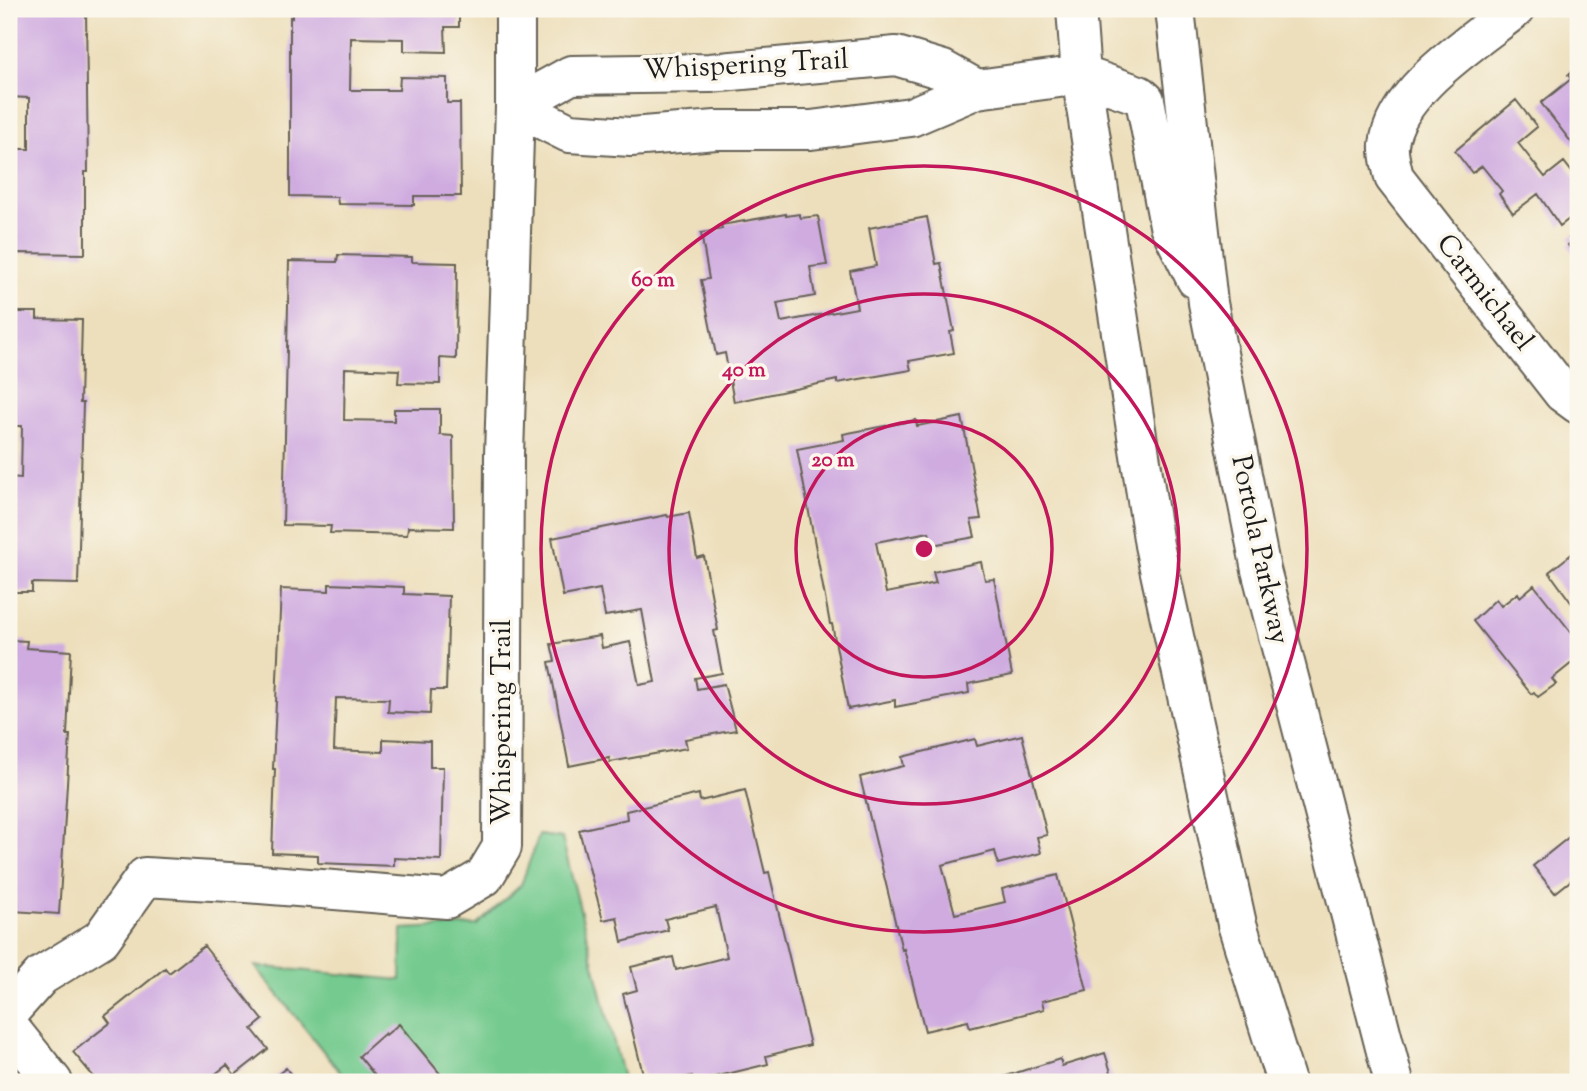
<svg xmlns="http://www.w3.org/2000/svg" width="1587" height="1091" font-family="'Sorts Mill Goudy',serif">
<rect width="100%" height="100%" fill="#fbf7ec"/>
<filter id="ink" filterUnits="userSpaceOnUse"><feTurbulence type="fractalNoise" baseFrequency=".0143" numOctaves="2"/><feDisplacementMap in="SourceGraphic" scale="14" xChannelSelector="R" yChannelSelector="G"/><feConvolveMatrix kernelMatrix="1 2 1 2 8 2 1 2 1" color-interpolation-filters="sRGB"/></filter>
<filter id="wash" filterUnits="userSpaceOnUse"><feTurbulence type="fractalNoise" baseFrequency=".00686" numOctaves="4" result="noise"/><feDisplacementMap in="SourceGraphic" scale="28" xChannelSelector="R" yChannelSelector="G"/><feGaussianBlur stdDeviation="1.57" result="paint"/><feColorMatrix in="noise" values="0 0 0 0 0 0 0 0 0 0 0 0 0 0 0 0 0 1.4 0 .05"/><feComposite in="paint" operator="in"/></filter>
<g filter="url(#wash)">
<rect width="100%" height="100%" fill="#eddfbc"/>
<path fill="#74ca8f" stroke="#487356" stroke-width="2" d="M539,835l23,3 62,244h-276l-93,-116 146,14 1,-51 75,-4 44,-40z"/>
<g id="blocks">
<path fill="#cfabe0" d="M9,9h77l2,163h-3v82l-68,-1v9h-8v-113h20v-51l-20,-1z
M292,9h167v18h-14l1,25 -42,-1v-12l-53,-1 -1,52h49l1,-13 47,1v25h13l1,93h-47v9l-76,-1 -1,-7 -47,-1v-179l2,1z
M1578,67v84l-37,-48 30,-24 -3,-4z
M1516,100l21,27 -19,16 27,34 19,-15 14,18v32l-18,14 -22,-32 -25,19 -14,-19 3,-3 -20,-25 -10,7 -17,-22z
M786,214v2l13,-2 2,4 17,-2 9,49 -17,2 5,29 -38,7 4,19 76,-14 -7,-37 26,-5 -7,-38 58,-11 9,47 5,-1 13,68 -4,1 4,21 -45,8 2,9 -74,13v-3l-103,22 -9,-49 -9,2 -15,-75 8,-1 -8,-46 21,-4 -1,-4z
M1576,233l2,3v23l-10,-14 4,-3 -3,-4z
M338,255l74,2v5l45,1 -1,96 -16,-1v26l-42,-1 1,-13 -54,-2 -1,52 50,1v-12h46v26l13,1 1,92 -46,-1 -1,8 -77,-2 1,-7 -48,-1 6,-264 48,1z
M9,312h28v7l45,1 -2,83h3l-5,181 -46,-1v9h-23v-115l12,1 1,-52h-13z
M962,417l19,102 -10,1 4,17 -43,8 -3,-13 -53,10 10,51 50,-10 -3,-11 48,-10 4,18 9,-1 18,96 -44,9 1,9 -74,14v-7l-47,9 -16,-85h-2l-33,-175 47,-9 -1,-6 73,-14 1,6z
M689,513l8,45 7,-2 14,74 -4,1 8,42 -27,5 2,11 27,-5 12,46 -51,9 2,9 -77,14 -1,-4 -40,8 -20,-104 6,-1 -4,-17 49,-8 2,12 28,-6 9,43 16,-3 -13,-72 -37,6 -5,-27 -37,7 -11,-58 115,-23 1,2z
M1578,549v63l-29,-40z
M329,584l75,3v7l45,2 -3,94h-15l-1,24 -42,-2 1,-13 -53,-1 -2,52 49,2v-13l47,2v26h13l-2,93 -47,-2v8l-76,-3v-8l-46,-2 3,-84h-2l8,-180 48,2z
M1534,585l44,56v17l-26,21 4,5 -18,13 -4,-5 -3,2 -58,-73 23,-22 5,7 17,-13 2,4z
M9,640l18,1 -1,7 45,3 -4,84h3l-11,179 -46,-3 -1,9h-3z
M1022,735l25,100 -10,2 4,16 -43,11 -3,-13 -53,14 13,49 50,-12 -3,-13 56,-14 29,115 -45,11 2,8 -74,19 -2,-7 -43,10 -21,-82 -2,1 -42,-173 44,-11 -2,-9 73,-18 2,7z
M745,790l20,83 4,-1 41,173 -44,11 2,8 -74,18 -2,-6 -26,6h-21l-22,-88 14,-4 -6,-23 42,-10 3,13 51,-13 -11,-50 -51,12 3,11 -46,12 -5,-25 -14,3 -24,-90 48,-11 -1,-8 73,-17 1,7z
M1574,833l2,3 2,-1v49l-4,-6 -19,15 -22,-27z
M204,946l59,74 -11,9 16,20 -33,26 -8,-10 -22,17h-107l-25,-30 37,-29 -5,-7 60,-48 4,5z
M399,1024l48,58h-67l-21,-26 26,-23 1,2z
M1105,1053l9,29h-127l73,-23 2,7z
M286,1068l11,14h-29z"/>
</g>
</g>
<g filter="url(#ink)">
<use href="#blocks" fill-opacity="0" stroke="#656054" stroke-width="2"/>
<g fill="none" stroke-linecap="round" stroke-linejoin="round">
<defs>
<path id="minor" d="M1515,9c-39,31 -121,82 -126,136 -1,10 3,22 5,32l169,216 15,11
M515,106l54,27 62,4 85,-7h95l100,-13 66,-28 104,-14
M515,106l56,-31 139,-2 186,-17 47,14 34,19
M9,1012l32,-36 60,-37 44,-62 101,6 201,16 37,-22 18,-30 2,-392 11,-349v-97
M9,1027l44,55"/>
<path id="major" d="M1076,9l5,66 73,470 83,379 49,158
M1175,9l33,294 53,267 133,512
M1081,75l58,20 6,5 24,125 27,54"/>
</defs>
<use href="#minor" stroke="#656054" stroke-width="42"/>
<use href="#major" stroke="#656054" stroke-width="42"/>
<use href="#minor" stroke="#fff" stroke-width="38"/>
<use href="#major" stroke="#fff" stroke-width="38"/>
</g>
</g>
<g fill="none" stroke="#c2185b" stroke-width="3.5">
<circle cx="924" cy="549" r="128"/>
<circle cx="924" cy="549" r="255"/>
<circle cx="924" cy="549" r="383"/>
</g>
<g text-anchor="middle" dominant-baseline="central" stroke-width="7" stroke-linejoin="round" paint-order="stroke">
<g font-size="28" fill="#1c1c1c" stroke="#fbf7ec">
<text transform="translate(746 66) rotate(-3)">Whispering Trail</text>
<text transform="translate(1484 293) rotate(52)">Carmichael</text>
<text transform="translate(1259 550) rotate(78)">Portola Parkway</text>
<text transform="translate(503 722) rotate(-90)">Whispering Trail</text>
</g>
</g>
<circle cx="924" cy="549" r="10" fill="#c2185b" stroke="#fbf7ec" stroke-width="3.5"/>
<g font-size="21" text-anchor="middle" font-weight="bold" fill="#c2185b" stroke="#fbf7ec" stroke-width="7" stroke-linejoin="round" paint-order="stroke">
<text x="653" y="286">60 m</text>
<text x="744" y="376">40 m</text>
<text x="833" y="466">20 m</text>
</g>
<rect width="1587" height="1091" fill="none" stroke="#fbf7ec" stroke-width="35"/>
</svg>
